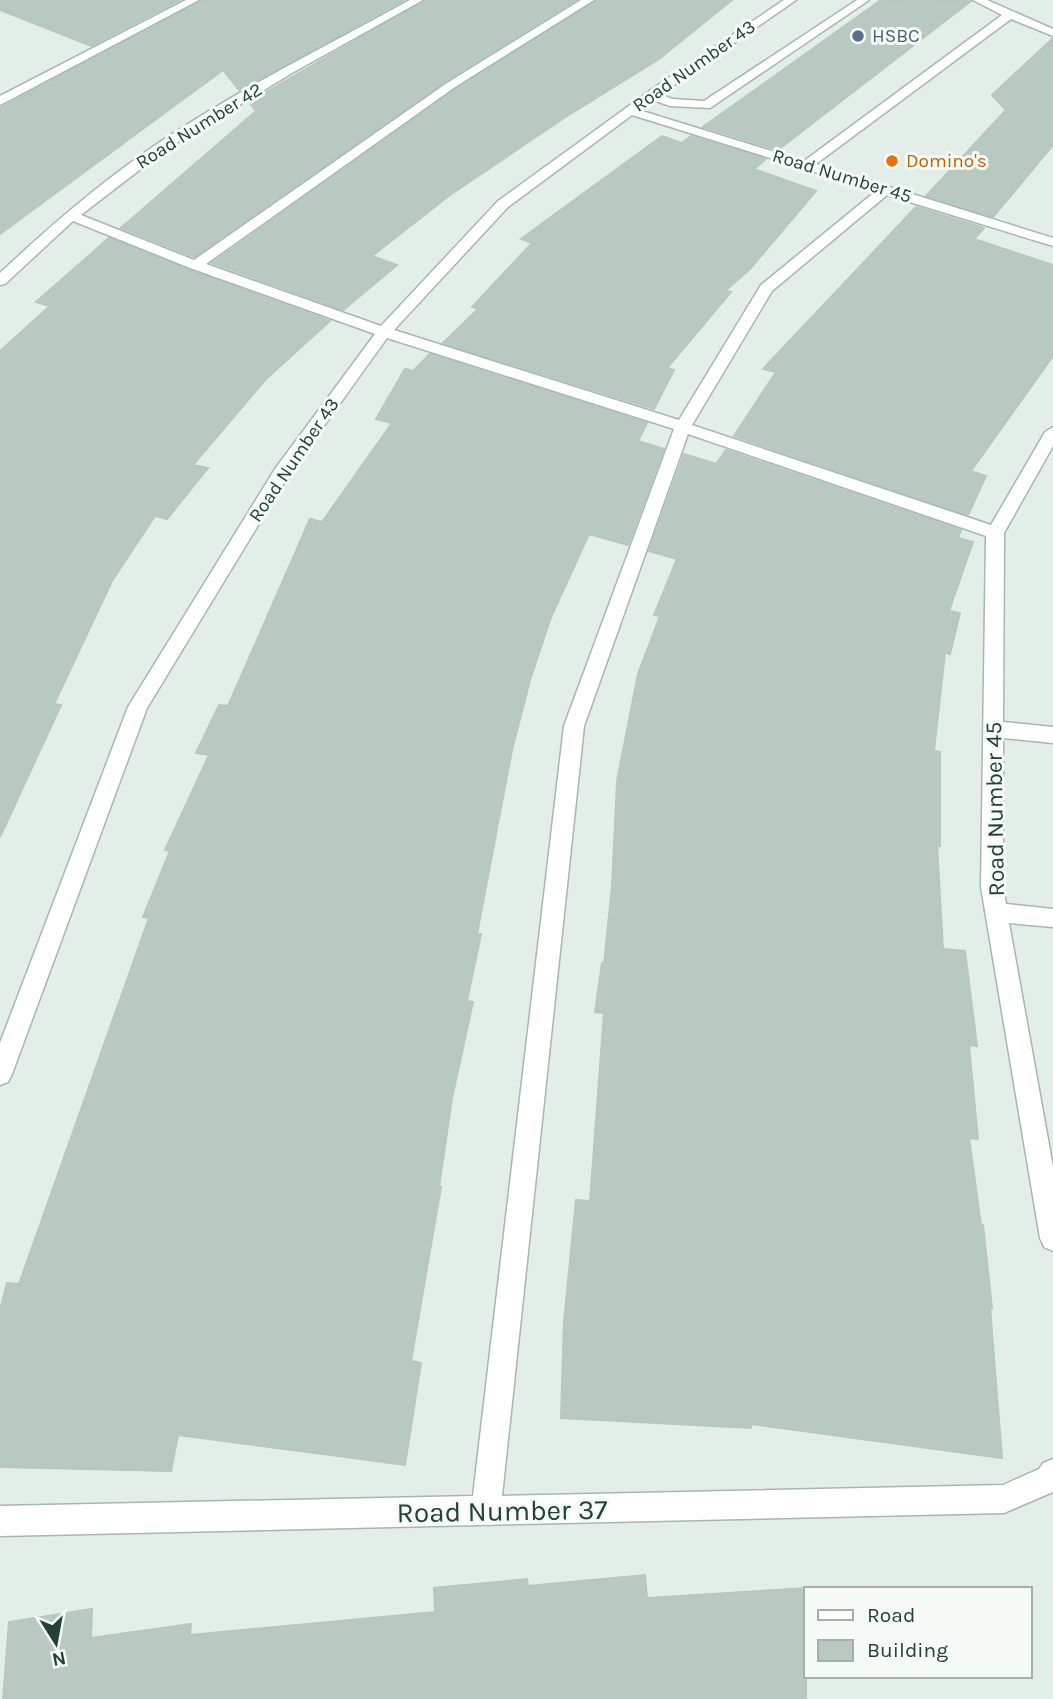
<svg xmlns="http://www.w3.org/2000/svg" width="1053" height="1699" font-family="Karla,sans-serif">
<rect width="100%" height="100%" fill="#e4eee9"/>
<path fill="#b9c9c2" stroke="#b6c8c0" stroke-width="2" d="M0,0h180l-89,46 -91,-36z
M201,0h203l-165,90 -16,-20 -223,164v-126z
M425,0h151l-130,81 -252,176 -73,-29 135,-117 -7,-9z
M596,0h136l-73,59 -95,59 -114,77 -78,61 25,9 -54,45 -131,-47 244,-174z
M881,0l90,1 -193,149 -75,-23z
M1053,38v107l-60,72 -67,-21 80,-86 -14,-15z
M662,136l20,7 9,-7 75,23 -12,10 62,22 -66,78 -25,22 6,1 -64,76 7,2 -20,39 -211,-66 35,-34 -6,-2 60,-64 -11,-4z
M916,207l68,21 -10,11 79,26v91l-82,115 15,5 -18,39 -234,-79 42,-64 -13,-3z
M109,238l80,32 141,51 -64,58 -73,86 15,3 -41,51 -12,-3 -43,65 -58,123 7,1 -61,132v-486l50,-45 -14,-4z
M430,354l217,69 -9,18 26,8 -36,96 -39,-11 -38,83 -21,63 -18,70 -35,184h4l-14,67 6,1 -21,96 -13,89h2l-30,174 10,2 -16,102 -227,-30 -7,36 -171,-4v-157l7,-27 12,1 130,-366 -6,-1 27,-66 -5,-1 44,-95 -13,-2 23,-48 9,1 82,-187 12,3 70,-99 -16,-4 29,-50 8,2z
M726,450l235,80 -3,8 15,4 -24,69 11,2 -10,41 -5,-1 -11,98 6,1v94l-3,-1 6,104 22,2 12,95 -8,-1 9,94 -9,-1 12,87h2l9,83 -2,-1 12,151 -251,-34v4l-190,-10 3,-96 12,-122 14,1 14,-188 -9,-1 7,-49 2,1 8,-78 5,-105 21,-107 22,-58 -6,-1 23,-56 -28,-8 35,-97 32,10z
M645,1575l2,23 159,-10v111h-803l6,-77 83,-13 -1,29 100,-14 -1,11 245,-23 -1,-24 93,-9 1,7z"/>
<g fill="none" stroke-linecap="round" stroke-linejoin="round">
<defs>
<path id="minor" d="M186,0h13l-199,105v-9z
M410,0h13l-131,73 -124,75 -87,67 113,45 253,-177 134,-83h13l-139,87 -249,177 175,62 117,-125 157,-114 129,-87h12l-135,94 11,5 32,2 153,-101h12l-159,108 -40,-2 -17,-6 -14,10 165,51 198,-146 -29,-15h14l66,29v7l-42,-17 -195,145 237,74v8l-166,-51 -115,96 -80,134 299,100 54,-93 8,-5v19l-49,87 -1,189 50,5v16l-50,-5v149l3,17 47,5v18l-44,-4 44,244v84l-9,-4 -4,-9 -59,-351 5,-351 -298,-102 -104,292 -82,770 501,-11 36,-16 4,-6 10,-4v33l-49,21 -1004,23v-30l473,-10 91,-770 110,-297 -287,-91 -99,138 -141,232 -135,366 -4,8 -8,3v-42l128,-336 147,-238 100,-135 -185,-66 -117,-47 -68,63 -5,1v-12c50,-47 103,-93 160,-131 80,-53 166,-96 250,-142zM632,115l244,76 -115,94 -82,135 -285,-90 114,-123z"/>
</defs>
<use href="#minor" stroke="#a6b7b0" stroke-width="3"/>
<use href="#minor" fill="#fff" fill-rule="evenodd"/>
</g>
<circle fill="#5c6f8a" stroke="#f5faf7" stroke-width="2.5" cx="858" cy="36" r="7"/>
<circle fill="#e8710a" stroke="#f5faf7" stroke-width="2.5" cx="892" cy="161" r="7"/>
<g text-anchor="middle" dominant-baseline="central" stroke-width="6" stroke-linejoin="round" paint-order="stroke">
<g font-size="19" fill="#4e5e75" stroke="#f5faf7" text-anchor="start">
<text x="872" y="36">HSBC</text>
</g>
<g font-size="19" fill="#224137" stroke="#f5faf7">
<text transform="translate(694 66) rotate(-35)">Road Number 43</text>
<text transform="translate(199 126) rotate(-32)">Road Number 42</text>
<text transform="translate(842 176) rotate(17)">Road Number 45</text>
<text transform="translate(294 460) rotate(-56)">Road Number 43</text>
</g>
<g font-size="19" fill="#c56008" stroke="#f5faf7" text-anchor="start">
<text x="906" y="161">Domino's</text>
</g>
<g font-size="23" fill="#224137" stroke="#f5faf7">
<text transform="translate(995 809) rotate(-91)">Road Number 45</text>
</g>
<g font-size="28" fill="#224137" stroke="#f5faf7">
<text transform="translate(502 1511) rotate(-1)">Road Number 37</text>
</g>
</g>
<rect x="804" y="1587" width="228" height="91" fill="#f5faf7" stroke="#a1b0aa" stroke-width="2"/>
<rect x="818" y="1610" width="35" height="10" fill="#ffffff" stroke="#a1b0aa" stroke-width="2"/>
<text x="867" y="1622" font-size="21" fill="#224137">Road</text>
<rect x="818" y="1640" width="35" height="21" fill="#b9c9c2" stroke="#a1b0aa" stroke-width="2"/>
<text x="867" y="1657" font-size="21" fill="#224137">Building</text>
<g transform="translate(56 1643) rotate(169)" stroke="#f5faf7" stroke-width="5" paint-order="stroke">
<path d="M0-5L12 26L0 18L-12 26Z" fill="#224137"/>
<text y="-10" font-size="19" font-weight="bold" text-anchor="middle" fill="#224137">N</text>
</g>
</svg>
